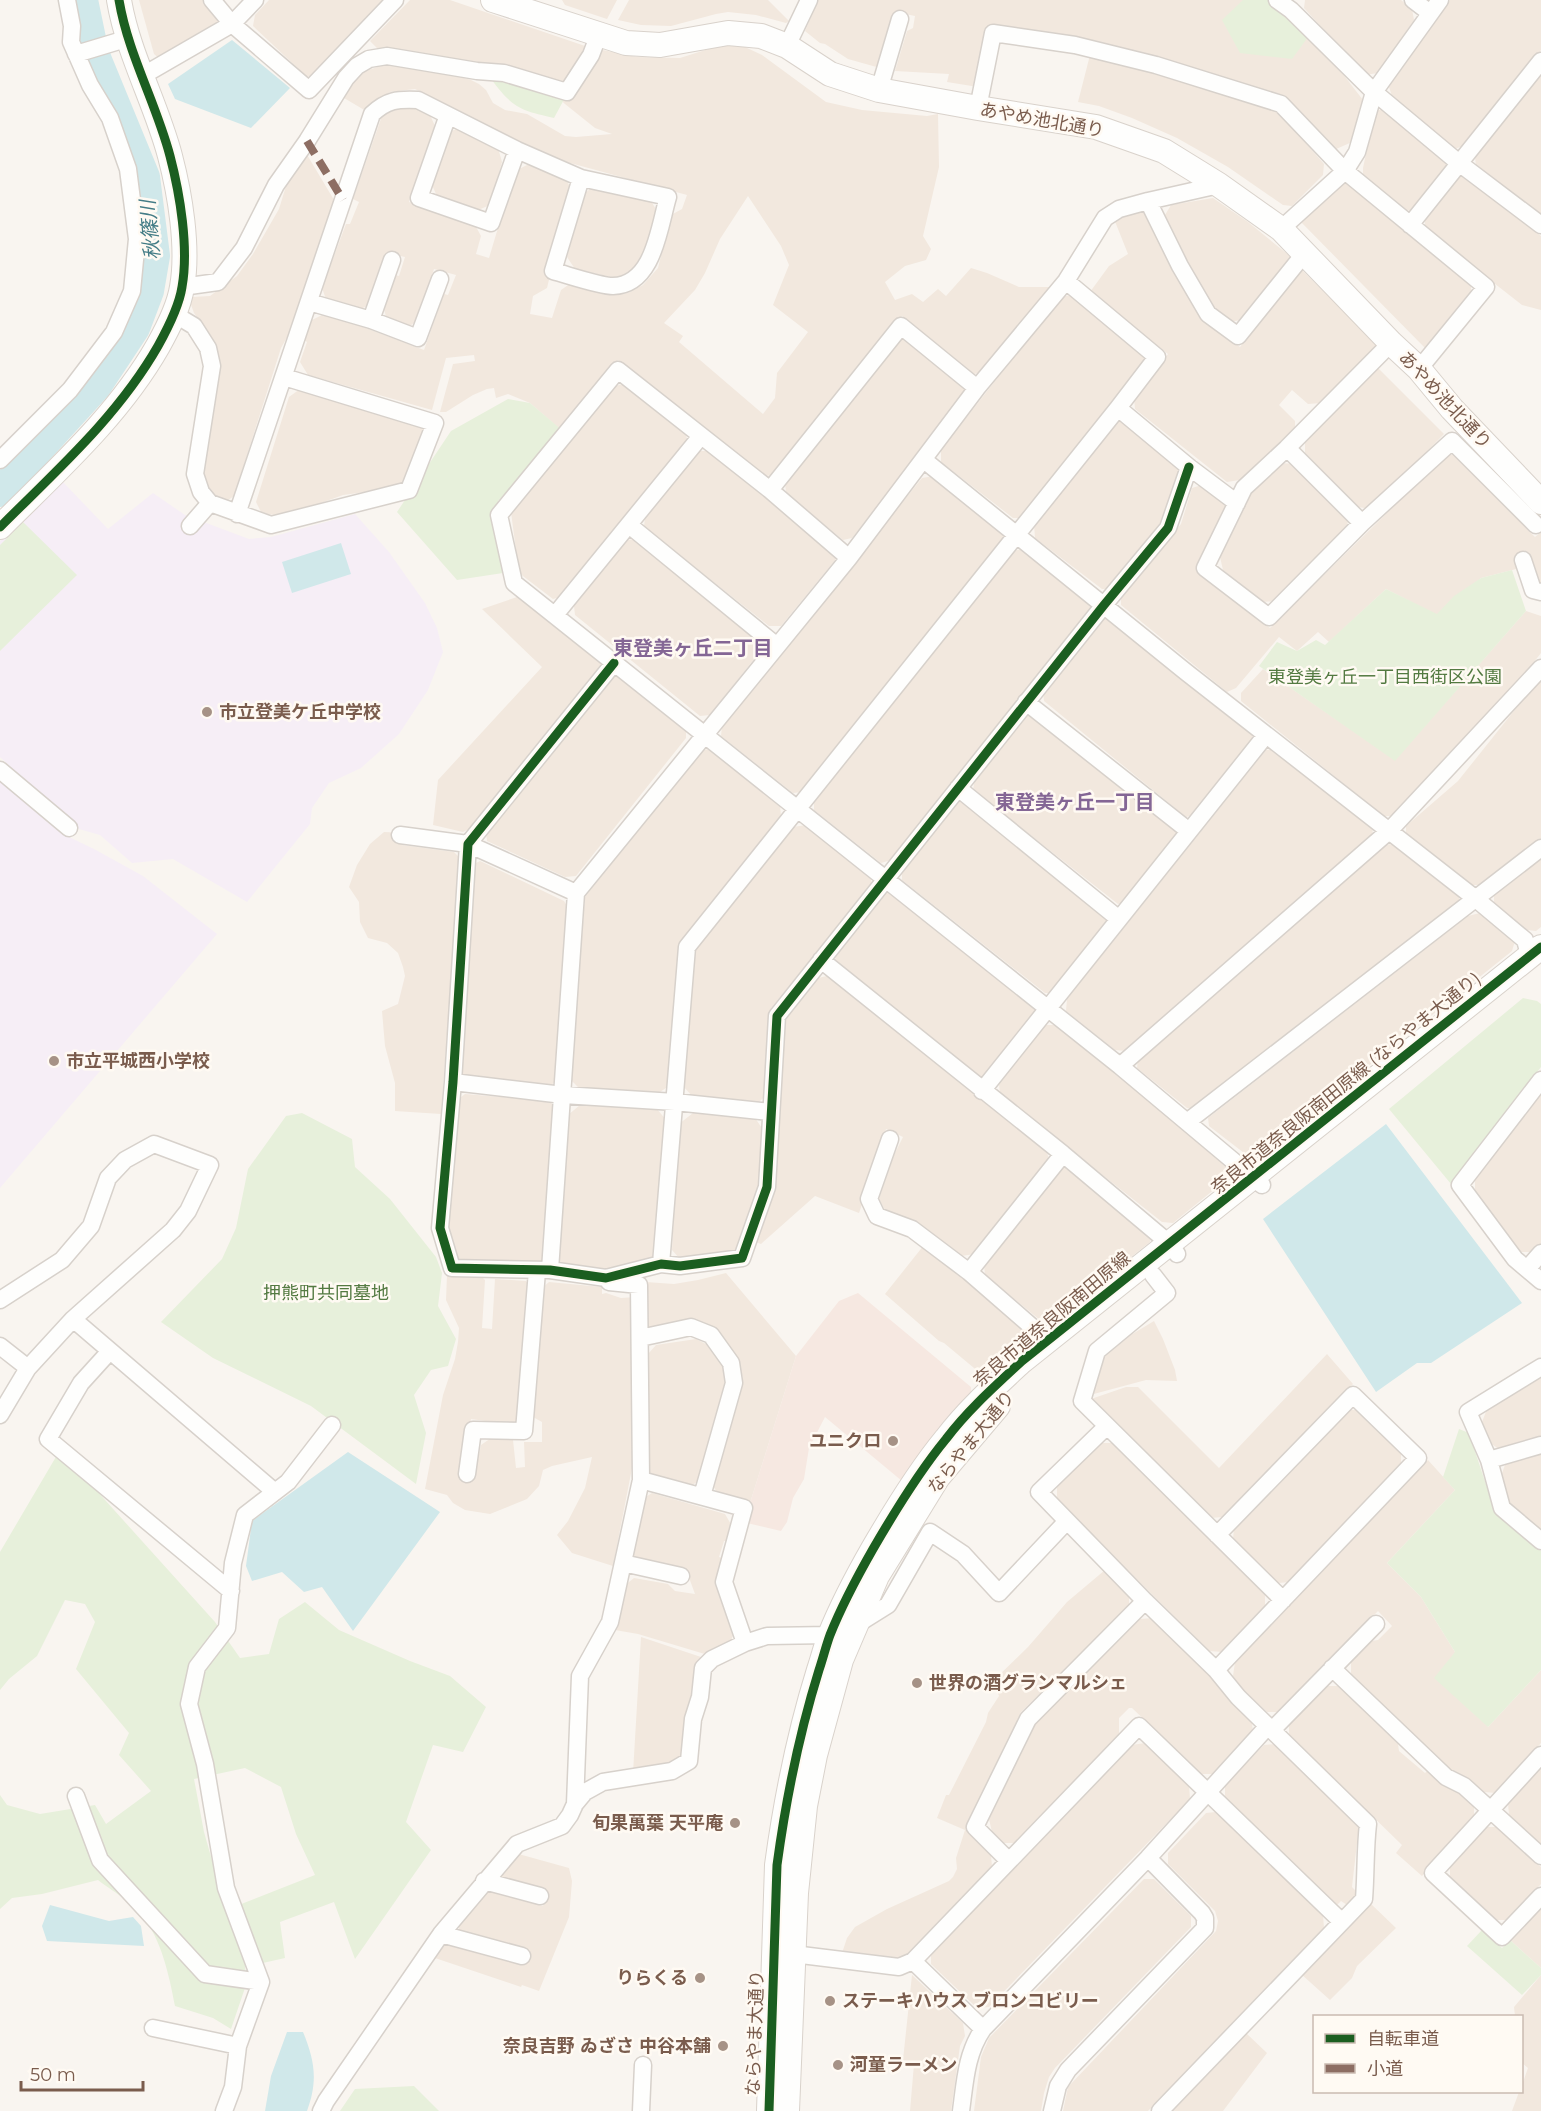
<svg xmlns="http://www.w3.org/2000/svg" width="1541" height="2111" font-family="Montserrat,'Noto Sans JP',sans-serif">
<rect width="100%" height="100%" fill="#f9f5f0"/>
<path fill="#f2e8de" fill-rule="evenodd" d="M139,0h65l14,18v5l-56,38 -8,-7z
M269,0h120l-76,77 -7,-1 -53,-50 2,-11z
M410,0h40l138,47 49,10 43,1 41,-13 24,2 17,8 64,47 36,8 65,6 11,-2 1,53 -16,69 8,13 -5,11 -21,6 -20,16 10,18 17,-6 11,8 15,-13 8,7 25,-28 16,5 32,14h32l-67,85 -10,2 -72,-58 -127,159 -10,1 -147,-116 -58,69 -30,-26 -22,-9 -12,4 -2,-10 -7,1 -14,6 -27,17h-6l13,-48 22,-3 -1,-6 -28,3 -14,52 -124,-35 -8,-13 7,-20 -4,-3 7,-18 16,-8 98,37 20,-56 4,1 8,-20 -22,-6 -16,51 -11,8 -20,-8 -4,-14 12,-31 4,1 6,-19 -18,-4 -18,52 -12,6 -30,-9 -5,-14 24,-64h4l9,-22 -6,-3 30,-86 23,-10 24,12 5,11 -26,76 66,23 6,11 -5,18 13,4 26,-87 14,-7 37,15 5,10 -24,99 -14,8 -3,18 22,4 9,-28 13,-9 39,13 15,-1 15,-8 15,-17 13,-53 11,-6 5,-14 -135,-37 -137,-69 -25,3 -19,12 -5,7 -22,-13 11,-19 8,-7 20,-7 16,-2 33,6 39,11 8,4 7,6 7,13 12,7 22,4 38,22 11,1 36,-3 -17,-6 -30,-24 -10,-10 6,-7 -179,-34 -12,-12zM748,196l33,50 8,19 -16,40 35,27 -31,41 -2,25 -12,16 -84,-72 4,-6 -19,-13 31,-33 10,-17 15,-34z
M562,0h55l-10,19 -42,-14z
M629,0h139l21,21 -3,2 -30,-8 -28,-3 -12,2 -45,12 -30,-1 -23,-5z
M818,0h451l42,33 52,67 -11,42 -18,8 -7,-5 -38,-44 -25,-11 -169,-49 -110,-13 -7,59 -31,-5 2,-8 -54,-3 12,-40 6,-3 2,-12 -19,-4 -16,56 -32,-9 -23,-15 -5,-1 -15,-12z
M1305,0h96l11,9 2,11 -36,53 -13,2 -61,-67z
M1450,0h91v50l-76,95 -10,4 -62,-50 -4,-12z
M1090,55l23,4 165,52 46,53 -1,11 -31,31 -9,-1 -55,-38 -51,-29 -45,-20 -33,-12 -21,-4z
M1541,73v144l-65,-51 -1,-9z
M1384,109l62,50v11l-32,40 -10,1 -41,-34v-9l12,-57z
M459,128l39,20 4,14 -12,43 -12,5 -41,-14 -6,-13 18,-51z
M306,153l31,52 -47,127 -9,16 -47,148 -10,7 -12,-4 -13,-16 16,-137 -4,-10 -17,-23 -4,-11 2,-5 18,-1 27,-20 16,-22 26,-45 11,-36z
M1458,177h9l74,59v74l-19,-5 -97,-76v-11z
M1338,184h10l26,20 -1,2 98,77v12l-45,54 -125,-127z
M595,185l56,16 6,10 -11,48 -20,18 -10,1 -41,-9 -8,-12 18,-64z
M1213,198l35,24 43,35 -49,63 -13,2 -13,-11 -35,-58 -16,-38 6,-10z
M1138,208l11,8 53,103 38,28 60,-76h3l75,75 -57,57 -13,1 -16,-14 -13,15 16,16v9l-49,49 -19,3 -92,-73 -1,-11 34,-44 -78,-62 19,-26 19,-12 -14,-35z
M1071,295l75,57 -1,11 -123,155h-9l-72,-56v-12l120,-153z
M900,340h11l55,45 1,11 -115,142 -9,2 -57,-47 -1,-11z
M1378,368l66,66 -73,75 -13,-2 -53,-54v-13z
M623,384l63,50 2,10 -124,152 -11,3 -34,-26 -8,-61 104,-126z
M300,389l121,33 5,12 -20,46 -11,8 -52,7 -47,17 -17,3 -17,-1 -6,-12 33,-105z
M1128,421l54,49 -13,45 -58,74h-9l-67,-51 -1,-14 84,-102z
M698,451h11l125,99 2,9 -55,67h-12l-125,-99 1,-10z
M1459,454l65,66 -2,4 13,13 6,-5v55l-9,-22 -51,13 -44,37 -51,-26 -57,53 -11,-10 -21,19 -18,-14 -43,51 -9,4 -106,-87v-10l60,-71 11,-36 13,-4 20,16 2,10 -30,58 73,60 176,-173z
M1280,463l15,1 53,54 -1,13 -71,70 -14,1 -39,-32 -3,-13 31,-64z
M934,476l70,56v9l-202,251 -9,1 -72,-57 1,-10 200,-248z
M637,539l123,98 2,12 -52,66 -10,1 -125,-101 -1,-9 53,-66z
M1024,548l66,54 1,11 -200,247 -10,3 -67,-53v-12l200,-247z
M523,595l79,62 1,9 -128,160 -12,6 -30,-7 5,-45 104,-113 -60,-58z
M1526,611l15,5v37l-95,120 -49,43h-13l-143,-115v-8l22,-24 132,91z
M1110,617l143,114 2,11 -57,72 -12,3 -142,-116 -1,-9 58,-73z
M623,673l63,50v15l-110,138 -11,1 -78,-36 -1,-8 128,-159z
M1541,677v164l-57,44h-12l-66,-52v-7l52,-45z
M1027,713l152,113 1,10 -52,66 -10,2 -145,-114 2,-12z
M711,749l69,55 1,14 -102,126 -10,142 -12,8 -77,-5 -9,-9 14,-183 117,-147z
M1275,749l98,78 -1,10 -246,214 -11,-1 -49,-39 1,-12 199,-249z
M965,801l143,114 1,10 -54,68h-10l-143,-113v-11l54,-67z
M806,825l64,50 2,10 -101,123 -4,86 -10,10 -63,-6 -11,-12 11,-137 99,-122z
M384,832l23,1 -5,12 52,7 6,6 -19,256 -46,-3v-28l-10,-37 -3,-35 16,-7 7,-28 -2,-9 -5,-14 -11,-10 -19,-5 -8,-16 -1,-20 -10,-15 8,-22 13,-21z
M1394,844l65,52 1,8 -263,205 -10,-1 -50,-40 1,-10 245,-213z
M1541,859v68l-5,4 -9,-1 -33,-26v-9z
M480,861l84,40 6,10 -14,170 -6,5 -85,-5 -7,-7 16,-210z
M883,893h10l142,114v10l-47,59 -10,1 -143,-116 1,-10z
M1480,913l35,28 -3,10 -256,205h-8l-39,-30 -1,-8 260,-202z
M831,975l216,176 2,10 -74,93 -14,2 -37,-29 -14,-8 -24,-7 -7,-13 15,-44 9,-18 -17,-8 -8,21 1,3 -20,60 -44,-17 -54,48 -5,-2 18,-52 12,-177 28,-34z
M1046,1025h13l174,141 -1,9 -59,48 -11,-1 -162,-128 -1,-10z
M465,1094l83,7 7,5 -13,157h-83l-12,-37 9,-125z
M1539,1096h2v148l-7,8h-13l-46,-61v-12z
M580,1105l77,4 10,12 -10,130 -8,11 -40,11 -42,-3 -10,-11 11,-144z
M693,1113l62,5 9,13 -3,54 -21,59 -8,9 -52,6 -8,-9 7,-126z
M1069,1166l83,68 -2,8 -100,79 -10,-1 -55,-45 -1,-10 77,-96z
M924,1245l106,85v10l-44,38 -42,-35 -5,-2 -54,-47z
M726,1273l70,83 -46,147 -30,-7 -8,-11 31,-106 -5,-21 -23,-28 -74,3 5,-51 28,2 24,-4z
M447,1275l35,2 3,3 -3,48 10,1 3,-50 31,2 5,8 -8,129 -9,7 -43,-6 -11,56 14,4 7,-34 13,-9 19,4 3,28 9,-1 -1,-25h18v-20l-9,-5 9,-129 7,-6 53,5v7l4,-1 15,5 15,-1 -3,166 -20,103 -41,-13 -15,-18 11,-14 17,-33 7,-31 -40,9 -9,4 -4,16 -12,13 -37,15 -25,-4 -12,-7 -6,-8 -22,-6 18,-94 12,-36 3,-17 1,-14 -13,-28z
M1154,1321l9,18 12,31 2,11 -31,-1 -56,15 14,-44z
M696,1339l12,6 16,21 4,14 -31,102 -11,7 -31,-10 -6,-7 -1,-118 8,-9z
M1327,1354l26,30 -130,133 -13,1 -119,-119 35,-12h12l81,81z
M1541,1376v60l-42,13 -9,-6 -8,-21 5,-13z
M1348,1410h11l42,41v14l-111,117 -12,1 -45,-44 1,-11z
M1099,1443h13l153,151v13l-43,45 -13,-1 -152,-151v-14z
M1541,1453v77l-32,-28 -8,-26 4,-11z
M1428,1460l27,30 -68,73 34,34 34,55 33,75 53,-57v73l-45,50 -12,-1 -13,-11 -21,-11 -99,-95v-13l20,-21 7,-1 14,-14 -14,-15 -99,101h-12l-23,-21 -11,-15 2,-14z
M652,1493l73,21 7,12 -4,15h-4l-5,16 5,2 -8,24 18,50 -5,12 -21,10 -70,-21 -23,-4 9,-44 10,-8 34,6 7,7 20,3 -8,-22 -49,-8 -7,-11 10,-53z
M1105,1570l24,24v14l-108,104 -55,118 25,25 1,12 -83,87 -12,5 -56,-3 6,-18 8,-11 32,-18 62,-28 4,-4 4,-8 -1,-11 9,-28 -28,-12 9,-23h3l37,-73 2,-9 11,-17 -6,-15 35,-34 39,-45z
M1153,1618l67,67 32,37 1,12 -40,40h-12l-69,-66h-3l-10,10v17l-3,3 -101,105h-12l-11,-11 -3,-13 45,-94 106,-106z
M641,1637l63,21 -18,101 -53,14z
M1327,1686h12l59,58 1,7 26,22 3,-3 15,15 16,7 15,14v11l-52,59 -26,-23 6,-8 -113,-110v-10z
M1145,1743l44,42 1,14 -201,208 -12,1 -46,-44v-12l201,-207z
M1275,1744l84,81 -7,62 6,6 -11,12 -6,-4 -5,5 -111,-108v-12l39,-41z
M1541,1767v79l-32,-31 -1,-12z
M1216,1812l107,103 1,13 -176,183h-85l5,-24 148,-156 2,-10 -3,-10 -47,-47v-11l38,-40z
M1486,1827h11l44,40v17l-33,36h-13l-45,-42v-12z
M515,1853l54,15 3,13 -3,36 -30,74 -17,-6 -1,2 -89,-30 9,-13 7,-3 78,22 4,-13 -71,-19v-11l28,-31 56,17 3,-12 -46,-15 -3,-8z
M1144,1879h10l37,37v11l-136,141 -6,9 -5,16 -3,18h-67l7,-54 8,-19z
M1370,1903l26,25 -39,38 -5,12 -22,22 -29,-26z
M1541,1906v62l-31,-28z
M912,1975l51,48 2,13 -5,10 -9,65h-41l4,-47 -11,-4z
M1541,1975v136h-29l7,-19h3v-7l6,-17 -6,-5v-47h-7l-1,-9z
M1246,2033l21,20 -44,58h-53z"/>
<path fill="#f6e8e1" d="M858,1293l113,94v10l-14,11 -13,14 -2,6 -40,53 -77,-64 -16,31 -5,31 -11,19 -6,24 -6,9 -34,-8 3,-20 46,-147 43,-55z"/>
<path fill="#f6eef6" d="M62,481l46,48 45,-36 32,22 64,24 22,-2 84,-23 34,38 36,51 12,25 6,24 -15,38 -29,44 -38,34 -32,15 -17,25 -2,16 -63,78 -74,-43 -41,4 -32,-28 -21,-6 -79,-72v-216z
M0,774l69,63 25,12 49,27 74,58 -217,254z"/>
<path fill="#e7f0db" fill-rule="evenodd" d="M1243,0h26l20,14 22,19 -19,26 -52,-6 -18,-33z
M491,79l76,15 -13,24c-35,-8 -41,-10 -63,-39z
M508,399l22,4 33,28 -65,70 5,72 -46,7 -60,-68 54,-81z
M23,522l54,53 -77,76v-106z
M1512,570l14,41 -131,150 -136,-95 18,-24 20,9 19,-11 9,5 61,-56 51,25 17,-18 27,-18z
M1523,998l14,3 4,3v63l-90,117 -62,-75z
M302,1113l50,26 3,28 35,32 46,58 6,16 -4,33 18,33 -8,27 -17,4 -17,25 12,38 -10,51 -105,-78 -98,-48 -52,-36 61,-63 14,-31 12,-59 38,-53z
M1459,1429l10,4 26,79 46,39v119l-53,57 -54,-49 21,-26 -34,-55 -34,-34 68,-73 -12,-13z
M60,1450l155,172 25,36 29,-4 10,-35 26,-17 34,28 71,31 40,15 36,31 -23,45 -30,-7 -27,77 25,28 -76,109 -21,-57 -54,20 5,36 -40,9 2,15 -16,47 -18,-11 -38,-12c-6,-31 -13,-65 -33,-91 -9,-12 -31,-25 -44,-35l-56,14 -30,4 -12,11v-114l7,10 33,9 55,-9 11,19 45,-33 -32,-36 10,-22 -53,-64 19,-47 -10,-18 -20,-4 -28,56 -28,23 -9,11v-138zM245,1768l36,19 15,47 19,41 -89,35 -22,-78 -10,-53z
M1482,1930l20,18 8,-8 31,28v7l-19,20 -55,-49z
M414,2086l25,25h-99l15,-22z"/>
<path fill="#d0e8ea" d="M232,40l58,48 -39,40 -76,-29 -7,-15z
M341,543l10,31 -59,19 -10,-31z
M1386,1124l136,179 -91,60h-14l-41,29 -113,-173z
M348,1452l92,60 -87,119 -31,-44 -18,5 -22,-20 -30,9 -6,-15 6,-45z
M50,1905l59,16 24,-4 8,9 3,20 -97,-5 -5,-15z
M287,2032h16c12,29 15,49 4,79h-42l6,-35z"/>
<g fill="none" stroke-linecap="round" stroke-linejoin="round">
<path stroke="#d0e8ea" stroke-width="30" d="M0,492l96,-105 39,-59 14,-37 6,-35 -10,-79 -51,-124 -11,-53"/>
<defs>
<path id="street" d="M212,0l20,24 77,66 86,-90
M1277,0l14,10 83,82 85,71 82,62
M1413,0l17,13
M787,46l22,-46
M76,54l53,-16
M142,76l90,-52 23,-24
M879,90l21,-71
M978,108l15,-75 82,12 81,20 125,39 64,67 141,116 -67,82
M448,115l-29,83 72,25 26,-73
M1148,201l32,65 28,48 30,22 66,-82
M1410,225l131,-164
M1281,229l64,-58 12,-19 17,-60 66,-92
M182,287l36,-5 26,-34 32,-63 31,-44 39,-63 11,-12 12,-7 18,-3 90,15 27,2 63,19 24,-37 6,-16
M309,302l62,18 47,18 22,-59
M174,314l20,12 14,22 4,18 -17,108 6,18 9,11 61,22 138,-35 26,-67 -151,-46
M371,320l21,-60
M1118,408l71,59 48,36
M1287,448l-43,40 -39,80 64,49 93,-94 90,-82 84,84
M0,460l70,-70 44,-58 18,-41 5,-52 -9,-70 -18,-51 -20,-33 -19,-43 1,-16 -5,-26
M924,460l262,212 290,227 49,41 5,18
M770,490l131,-164 76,62
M237,514l135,-400c15,-14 25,-15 46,-14l99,50 64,28 87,19c-9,30 -14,88 -55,89 -13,0 -45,-11 -60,-15l28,-93
M1362,523l-75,-75 104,-105
M629,525l148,121
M190,526l20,-23
M849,558l-79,-68 -152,-120 -119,145 15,68 606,483 142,119
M1523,560l10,30 8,2
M555,615l146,-179
M614,663l-146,181 -15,238 -13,146 12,40 98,2 56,8 55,-14 19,2 62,-8 25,-71 10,-171 327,-411 64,-77 21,-61
M1026,702l163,129
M0,770l69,58
M958,788l161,131
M400,835l68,9 108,49
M821,960l242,194 107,90 7,10
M1120,1066l269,-235 152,-163
M1541,1080l-81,105 55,74 26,22
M453,1082l110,13 112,7 95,10
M982,1091l284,-356
M1187,1122l354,-274
M890,1139l-21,60 8,17 35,13 57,43 78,68
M661,1264l26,-317 431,-539 39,-51 -91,-76
M1527,1269l14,-16
M550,1270l26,-377 273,-335 128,-170 89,-107 39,-63 14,-9 29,-8 71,-16
M969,1272l94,-118
M1153,1275l14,18 -70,58 -15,50 201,199
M0,1300l62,-40 29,-34 17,-48 17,-18 29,-16 56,21 -22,46 -15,19 -100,89 -45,49 -28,47
M73,1319l202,173
M640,1338l51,-11 20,8 20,28 3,20 -32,113
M0,1346l28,22
M110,1351l-29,32 -33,56 183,152
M1541,1367l-73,45 21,48 13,48 39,33
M1106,1427l-67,65 106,109 71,69 22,27 130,127c-3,25 -2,50 -4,75l-204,212
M1489,1460l52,-15
M467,1474l6,-44 51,1 13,-160
M641,1480l103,28 -20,74 21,61
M623,1563l58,13
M1332,1668l114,109 18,9 77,70
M1216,1670l202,-212 -65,-63 -136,140
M1273,1729l103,-105
M1541,1755l-108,118 69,64 39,-41
M76,1796l24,64 105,114 56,8
M575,1804l5,-128 30,-54 31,-142 -2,-195 -30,-3
M1009,1861l-34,-34 53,-108 117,-118
M484,1881l56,15
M441,1934l81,22
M793,1954l106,13 14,-6
M153,2028l85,18
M983,2029l-70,-68 226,-235 203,196
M224,2111l9,-24 5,-41 23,-64 -35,-94 -21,-124 -16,-60 8,-37 30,-39 6,-65 12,-48 43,-33 44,-57
M321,2111l5,-10 115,-167 76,-90 45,-18 8,-11 5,-11 10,-12 18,-10 69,-11 17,-10 4,-42 7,-22 3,-29 9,-9 33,-16 22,-7 63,-1 26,-10 32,-20 42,-73 33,22 36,39 68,-72
M641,2111l2,-46
M961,2111c4,-29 5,-57 22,-82l165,-171 120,-132
M1052,2111l6,-25 10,-16 137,-142v-10l-3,-5 -54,-55"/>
<path id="secondary" d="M493,0l133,43 34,2 68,-12 33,3 26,10 43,28 49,16 99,18 118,19 68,24 55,34 62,44 110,114 28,26 33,40 89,93
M0,527c57,-57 118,-111 158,-181 10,-18 21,-39 24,-59 7,-39 -2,-93 -12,-131 -14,-53 -42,-102 -51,-156
M769,2111l8,-246c9,-66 22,-131 42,-195 4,-12 7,-24 11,-35 12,-30 27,-58 43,-86 22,-38 45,-76 73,-110 22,-29 49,-53 76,-78l519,-414
M787,2111l9,-218 9,-87 10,-51 26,-95 36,-84 61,-99 60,-71"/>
</defs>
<use href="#street" stroke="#d7d1cb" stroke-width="19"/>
<use href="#secondary" stroke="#d9d2cb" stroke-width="26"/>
<use href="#street" stroke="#fefefd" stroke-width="16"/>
<use href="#secondary" stroke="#fefefd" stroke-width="24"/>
<path stroke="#8d6e63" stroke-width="8" stroke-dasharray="15 8" stroke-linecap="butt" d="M307,141l36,59"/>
<defs>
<path id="cycleway" d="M0,527c57,-57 118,-111 158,-181 10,-18 21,-39 24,-59 7,-39 -2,-93 -12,-131 -14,-53 -42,-102 -51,-156
M614,663l-146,181 -15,238 -13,146 12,40 98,2 56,8 55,-14 19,2 62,-8 25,-71 10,-171 327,-411 64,-77 21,-61
M769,2111l8,-246c9,-66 22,-131 42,-195 4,-12 7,-24 11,-35 12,-30 27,-58 43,-86 22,-38 45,-76 73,-110 22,-29 49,-53 76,-78l519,-414"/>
</defs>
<use href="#cycleway" stroke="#fffaf3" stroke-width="13"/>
<use href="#cycleway" stroke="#1b5e20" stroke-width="9"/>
</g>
<g fill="#a69286" stroke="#fffaf3" stroke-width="2">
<circle cx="207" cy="712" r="6"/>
<circle cx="54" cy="1061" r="6"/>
<circle cx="893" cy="1441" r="6"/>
<circle cx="917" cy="1683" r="6"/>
<circle cx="735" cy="1823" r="6"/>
<circle cx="700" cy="1978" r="6"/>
<circle cx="830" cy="2001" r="6"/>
<circle cx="723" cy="2046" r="6"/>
<circle cx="838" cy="2065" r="6"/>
</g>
<g text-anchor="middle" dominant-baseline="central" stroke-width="5" stroke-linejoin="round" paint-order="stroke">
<g font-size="18" fill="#7a5c4d" stroke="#fffaf3">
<text transform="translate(1042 120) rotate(10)">あやめ池北通り</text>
<text transform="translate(1445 400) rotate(47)">あやめ池北通り</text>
<text transform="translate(1346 1083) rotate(-39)">奈良市道奈良阪南田原線 (ならやま大通り)</text>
<text transform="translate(1052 1319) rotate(-40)">奈良市道奈良阪南田原線</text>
<text transform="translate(971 1442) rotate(-51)">ならやま大通り</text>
<text transform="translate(755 2033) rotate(-88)">ならやま大通り</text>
</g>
<g font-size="18" fill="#537a41" stroke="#fffaf3">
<text x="1385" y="677">東登美ヶ丘一丁目西街区公園</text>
<text x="326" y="1293">押熊町共同墓地</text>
</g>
<g font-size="18" font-weight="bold" fill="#7a5c4d" stroke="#fffaf3" text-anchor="start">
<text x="219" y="712">市立登美ケ丘中学校</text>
<text x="66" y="1061">市立平城西小学校</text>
<text x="881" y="1441" text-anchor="end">ユニクロ</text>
<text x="929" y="1683">世界の酒グランマルシェ</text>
<text x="723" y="1823" text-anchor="end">旬果萬葉 天平庵</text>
<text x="688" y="1978" text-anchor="end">りらくる</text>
<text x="842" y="2001">ステーキハウス ブロンコビリー</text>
<text x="711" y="2046" text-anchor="end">奈良吉野 ゐざさ 中谷本舗</text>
<text x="850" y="2065">河童ラーメン</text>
</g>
<g font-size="20" font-style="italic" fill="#437c86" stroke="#fffaf3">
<text transform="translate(150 230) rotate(-95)">秋篠川</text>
</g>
<g font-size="20" font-weight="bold" fill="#846695" stroke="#fffaf3">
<text x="693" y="648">東登美ヶ丘二丁目</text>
<text x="1075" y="802">東登美ヶ丘一丁目</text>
</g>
</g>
<rect x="1313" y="2015" width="210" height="78" fill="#fffaf3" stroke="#cabbb1" stroke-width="1.5"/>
<rect x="1325" y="2034" width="30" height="9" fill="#1b5e20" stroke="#cabbb1" stroke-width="1.5"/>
<text x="1367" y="2045" font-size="18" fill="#7a5c4d">自転車道</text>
<rect x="1325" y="2064" width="30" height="9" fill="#8d6e63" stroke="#cabbb1" stroke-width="1.5"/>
<text x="1367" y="2075" font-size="18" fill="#7a5c4d">小道</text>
<path d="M21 2081v9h122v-9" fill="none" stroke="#7a5c4d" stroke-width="3"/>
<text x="30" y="2081" font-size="18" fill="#7a5c4d" stroke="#fffaf3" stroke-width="4.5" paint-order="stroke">50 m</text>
</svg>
